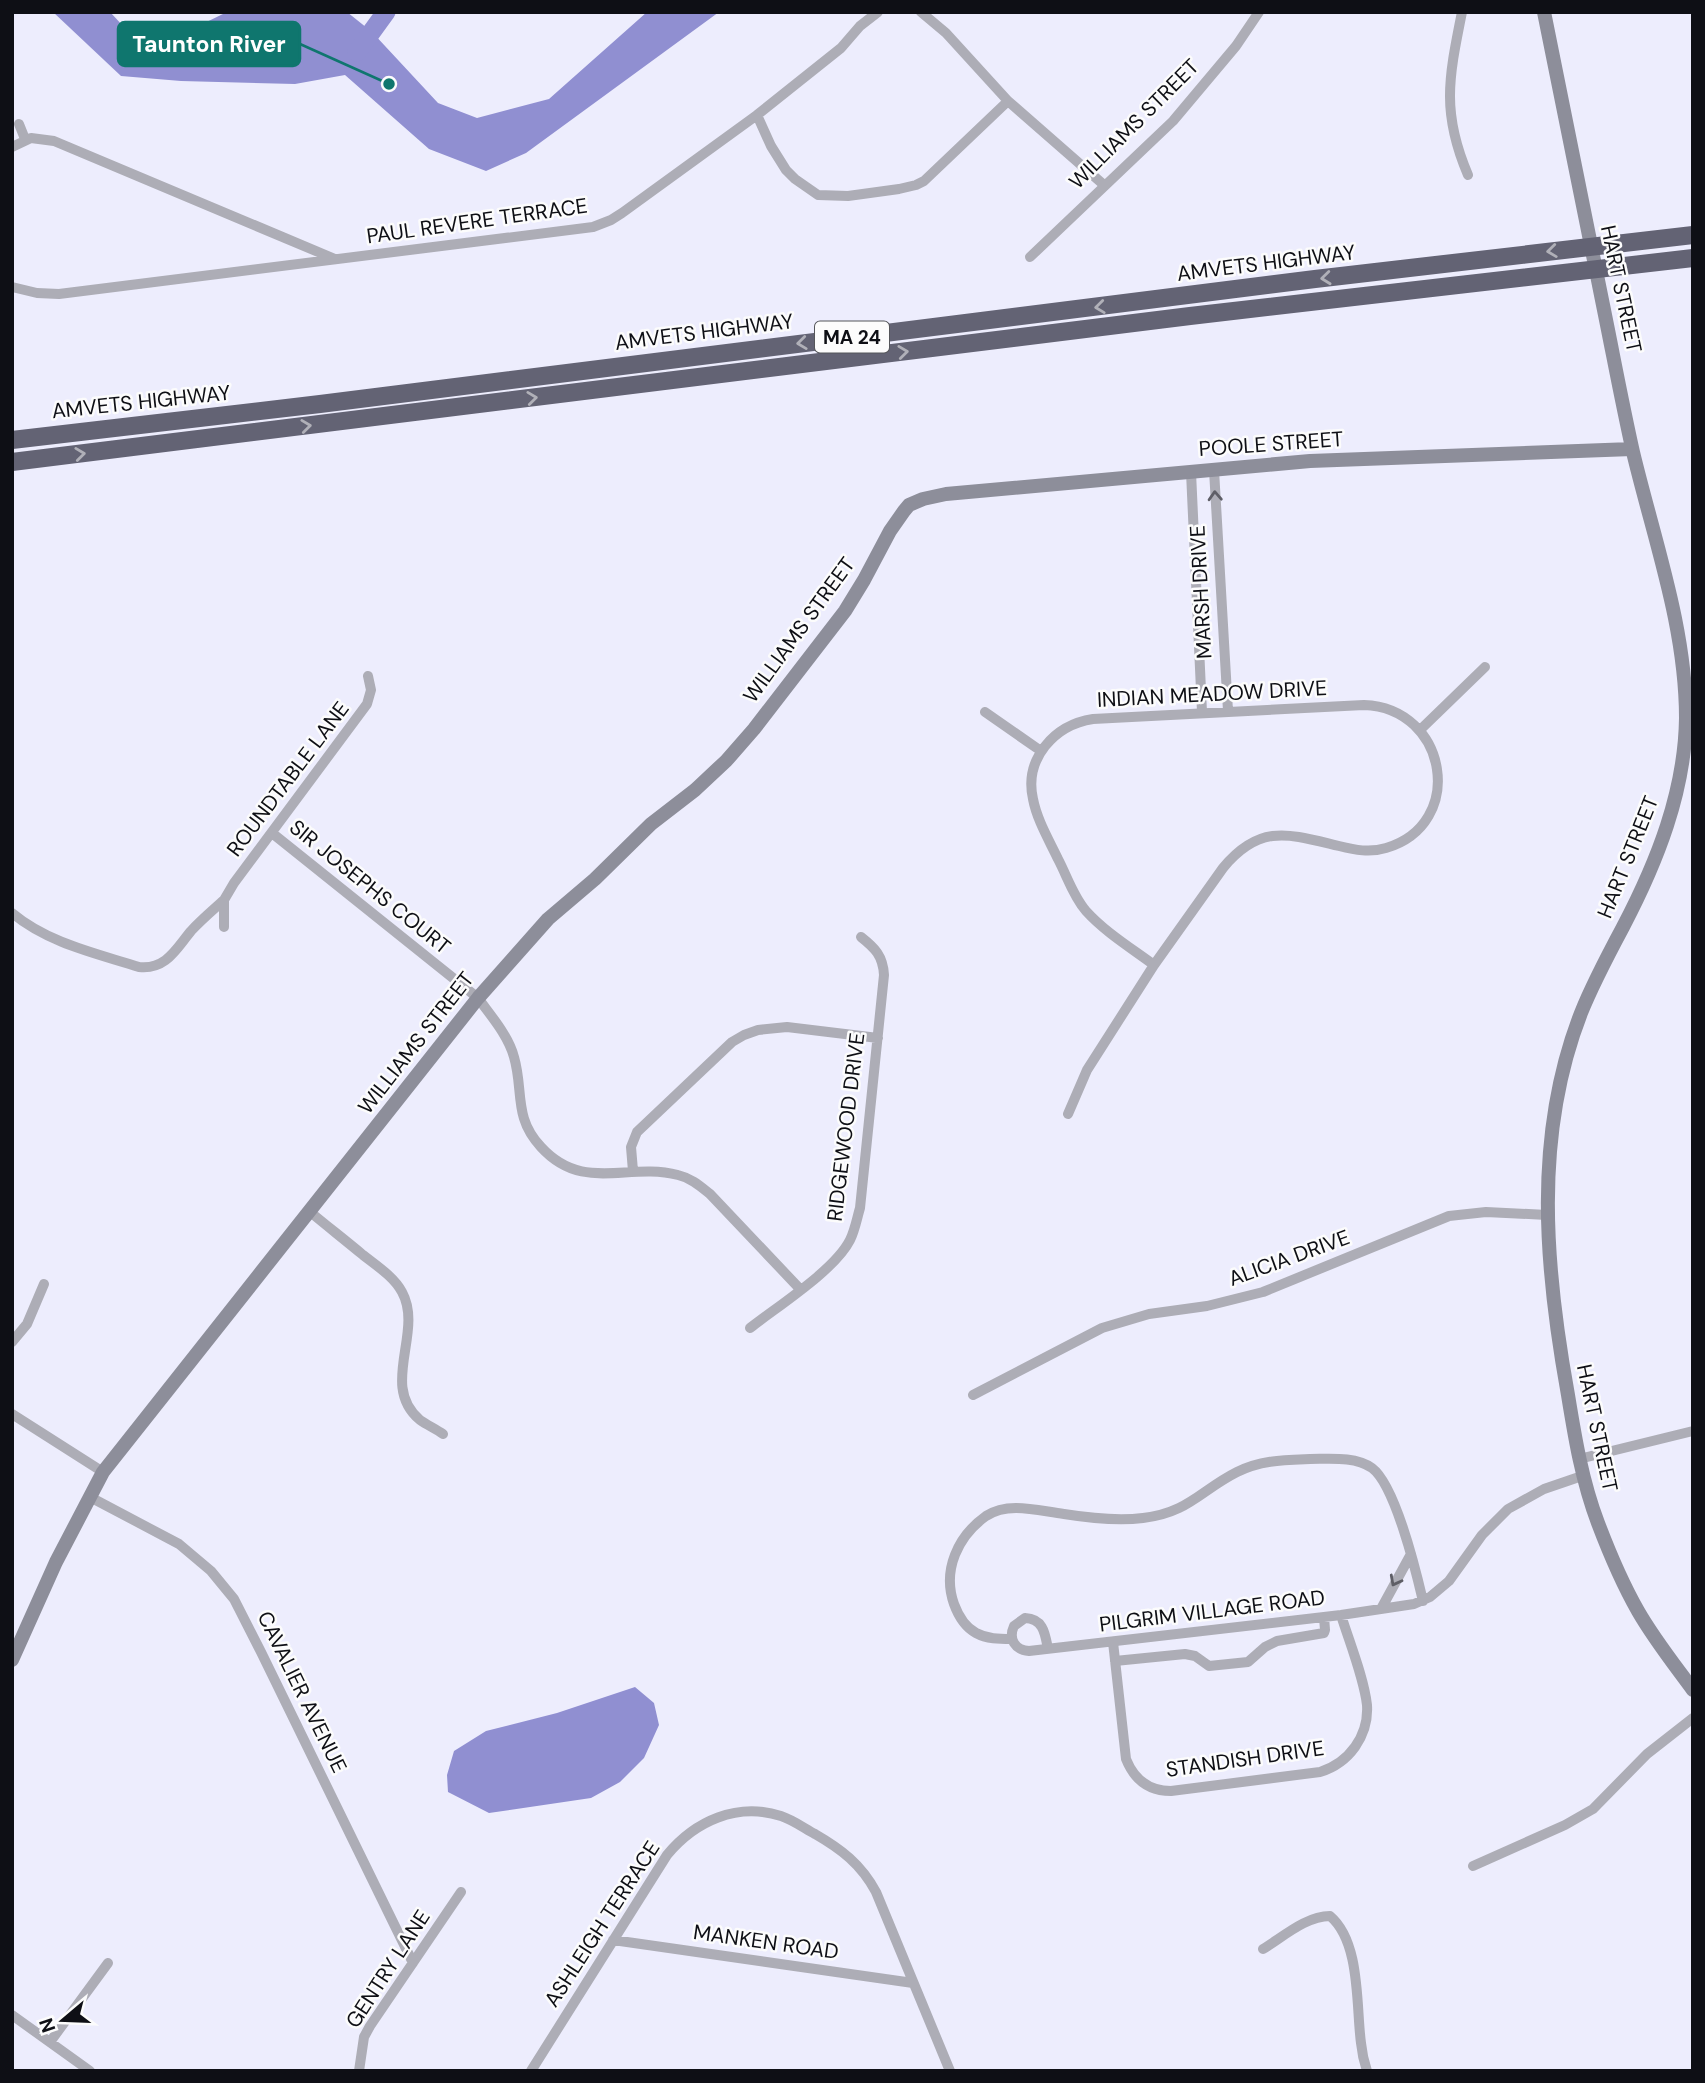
<svg xmlns="http://www.w3.org/2000/svg" width="1705" height="2083" font-family="'DM Sans',sans-serif">
<rect width="100%" height="100%" fill="#ededfd"/>
<path fill="#908fd1" d="M53,12h57l14,15 58,7 45,-22h120l25,20 66,71 39,15 72,-19 98,-87h72l-193,141 -40,18 -57,-22 -84,-74 -50,9 -114,-3 -60,-5z
M635,1687l19,16 5,22 -15,33 -24,24 -29,16 -102,15 -41,-21 -1,-17 7,-24 32,-20 71,-18z"/>
<g fill="none" stroke-linecap="round" stroke-linejoin="round">
<path stroke="#908fd1" stroke-width="19" d="M357,52l29,-40"/>
<path stroke="#adadb6" stroke-width="10" d="M878,12l-18,14 -19,22 -84,67 14,31 15,24 9,9 23,16 30,1 51,-7 17,-4 8,-4 84,-80
M921,12l25,21 62,68 96,84
M1462,12c-13,65 -21,100 6,163
M19,124l6,15
M12,147l19,-9 23,3 281,118
M1030,257l143,-136 63,-75 23,-34
M12,287l25,6 22,1 534,-67 18,-7 11,-7 135,-98
M1214,470l14,241
M1191,472l11,240
M1364,705c84,3 103,119 22,143 -16,5 -31,2 -47,-2 -50,-12 -79,-23 -116,22l-69,97c-23,-17 -49,-33 -68,-54 -13,-15 -19,-35 -28,-52 -9,-19 -21,-39 -25,-60 -9,-40 21,-74 60,-80z
M985,712l56,39
M1420,730l65,-63
M272,833l206,165c13,18 30,37 36,59 10,34 -1,60 27,90 42,46 86,15 137,28 13,3 22,11 32,19l90,95
M12,913c36,30 83,40 127,54 27,3 37,-18 52,-36 10,-11 22,-21 33,-31
M224,927v-27l10,-17 133,-179 4,-14 -3,-14
M1068,1114l19,-44 67,-105
M633,1171l-2,-24 6,-15 95,-90 12,-7 14,-5 29,-3 91,11
M309,1211c18,15 36,29 54,44 14,11 31,22 39,37 22,40 -23,94 18,128 7,5 16,9 23,14
M750,1328c28,-22 85,-58 100,-88 5,-10 7,-22 10,-32l24,-233c-1,-19 -9,-27 -23,-38
M12,1342l15,-18 17,-40
M973,1395l129,-67 47,-14 58,-8 56,-14 186,-76 37,-4 61,3
M12,1414l91,58
M1579,1459l114,-28
M90,1497l89,47 32,27 23,28 27,53 152,311
M1381,1609l30,-55
M1012,1639c-13,0 -25,0 -36,-6 -11,-6 -18,-18 -22,-29 -12,-34 4,-68 32,-88 23,-15 53,-5 78,-2 25,4 54,7 79,4 45,-5 58,-28 94,-46 24,-12 47,-12 73,-13 19,0 45,-3 62,9 23,17 44,103 51,133
M1113,1642l13,117c8,20 22,32 45,32l149,-19c29,-9 49,-36 47,-67 -3,-27 -18,-64 -26,-90
M1048,1649c-3,-15 -4,-30 -23,-31l-11,8c-6,13 1,24 15,25l312,-36 73,-11 16,-7 19,-16 33,-46 26,-26 36,-20 38,-13
M1115,1661l70,-7 10,2 14,10 39,-4 17,-15 12,-6 47,-8 1,-3 -1,-13
M1473,1866l92,-41 28,-16 54,-55 46,-36
M613,1940l300,43
M1263,1949c20,-12 43,-33 67,-33 31,26 26,91 31,127 1,10 3,19 6,28
M12,2015l78,56
M50,2042l58,-79
M359,2071l5,-34 6,-11 91,-134
M531,2071l136,-216c28,-34 70,-53 114,-39 12,4 23,12 34,18 26,15 46,30 61,58l74,179"/>
<path stroke="#8d8e9a" stroke-width="14" d="M1544,12c20,98 40,196 59,293 10,49 19,98 30,147 21,88 53,175 53,266 -1,74 -29,144 -63,209 -15,28 -30,56 -42,86 -48,123 -36,255 -13,382 7,43 14,86 30,128 11,29 24,60 40,88 16,28 36,53 55,79
M12,1660l44,-98 47,-90 375,-474 70,-79 47,-40 56,-55 44,-34 31,-29 28,-32 91,-118 19,-31 26,-49 14,-20 5,-6 14,-6 23,-5 364,-33 322,-12"/>
<path stroke="#636374" stroke-width="18" d="M12,440l308,-36 995,-125 378,-44
M12,462l1178,-146 503,-58"/>
</g>
<defs><path id="oneway-chevron" d="M-2-3.5L2.5 0L-2 3.5" fill="none" stroke-width="1.6" stroke-linecap="round" stroke-linejoin="round" transform="scale(1.75)"/></defs>
<g stroke="#b0b0b8">
<use href="#oneway-chevron" transform="translate(1552 251) rotate(173)"/>
<use href="#oneway-chevron" transform="translate(1326 278) rotate(174)"/>
<use href="#oneway-chevron" transform="translate(1100 307) rotate(173)"/>
<use href="#oneway-chevron" transform="translate(802 343) rotate(173)"/>
<use href="#oneway-chevron" transform="translate(903 352) rotate(-7)"/>
<use href="#oneway-chevron" transform="translate(532 398) rotate(-7)"/>
<use href="#oneway-chevron" transform="translate(306 426) rotate(-7)"/>
<use href="#oneway-chevron" transform="translate(80 454) rotate(-7)"/>
</g>
<g stroke="#5e5e66">
<use href="#oneway-chevron" transform="translate(1215 496) rotate(-93)"/>
<use href="#oneway-chevron" transform="translate(1395 1581) rotate(118)"/>
</g>
<g text-anchor="middle" dominant-baseline="central" stroke-width="5" stroke-linejoin="round" paint-order="stroke">
<rect fill="#fcfcfc" stroke="#55565a" stroke-width="2" x="815" y="321.5" width="74" height="31" rx="5"/>
<g font-size="19" font-weight="bold" fill="#0e0f15">
<text x="852" y="337">MA 24</text>
</g>
<g font-size="21" fill="#0e0f15" stroke="#fcfcfc">
<text transform="translate(1134 124) rotate(-45)">WILLIAMS STREET</text>
<text transform="translate(477 221) rotate(-8)">PAUL REVERE TERRACE</text>
<text transform="translate(1266 263) rotate(-7)">AMVETS HIGHWAY</text>
<text transform="translate(1621 289) rotate(78)">HART STREET</text>
<text transform="translate(704 332) rotate(-7)">AMVETS HIGHWAY</text>
<text transform="translate(141 402) rotate(-6)">AMVETS HIGHWAY</text>
<text transform="translate(1271 444) rotate(-4)">POOLE STREET</text>
<text transform="translate(1201 592) rotate(-93)">MARSH DRIVE</text>
<text transform="translate(799 630) rotate(-54)">WILLIAMS STREET</text>
<text transform="translate(1212 694) rotate(-3)">INDIAN MEADOW DRIVE</text>
<text transform="translate(288 779) rotate(-53)">ROUNDTABLE LANE</text>
<text transform="translate(1628 857) rotate(-68)">HART STREET</text>
<text transform="translate(370 887) rotate(39)">SIR JOSEPHS COURT</text>
<text transform="translate(416 1043) rotate(-52)">WILLIAMS STREET</text>
<text transform="translate(846 1127) rotate(-83)">RIDGEWOOD DRIVE</text>
<text transform="translate(1289 1258) rotate(-20)">ALICIA DRIVE</text>
<text transform="translate(1597 1428) rotate(78)">HART STREET</text>
<text transform="translate(1212 1611) rotate(-7)">PILGRIM VILLAGE ROAD</text>
<text transform="translate(302 1692) rotate(64)">CAVALIER AVENUE</text>
<text transform="translate(1245 1759) rotate(-8)">STANDISH DRIVE</text>
<text transform="translate(602 1924) rotate(-57)">ASHLEIGH TERRACE</text>
<text transform="translate(766 1942) rotate(8)">MANKEN ROAD</text>
<text transform="translate(388 1969) rotate(-57)">GENTRY LANE</text>
</g>
</g>
<path fill="none" stroke="#0f766e" stroke-width="2.5" d="M389 84L300 44"/>
<circle fill="#0f766e" stroke="#fcfcfc" stroke-width="2.5" cx="389" cy="84" r="7"/>
<rect fill="#0f766e" stroke="#0f766e" stroke-width="2.5" x="118" y="22" width="182" height="44" rx="7"/>
<g font-size="23" text-anchor="middle" font-weight="bold" fill="#fff">
<text x="209" y="52">Taunton River</text>
</g>
<rect width="1705" height="2083" fill="none" stroke="#0e0f15" stroke-width="28"/>
<g transform="translate(63 2020) rotate(251)" stroke="#fcfcfc" stroke-width="5" paint-order="stroke">
<path d="M0-5L12 26L0 18L-12 26Z" fill="#0e0f15"/>
<text y="-10" font-size="19" font-weight="bold" text-anchor="middle" fill="#0e0f15">N</text>
</g>
</svg>
